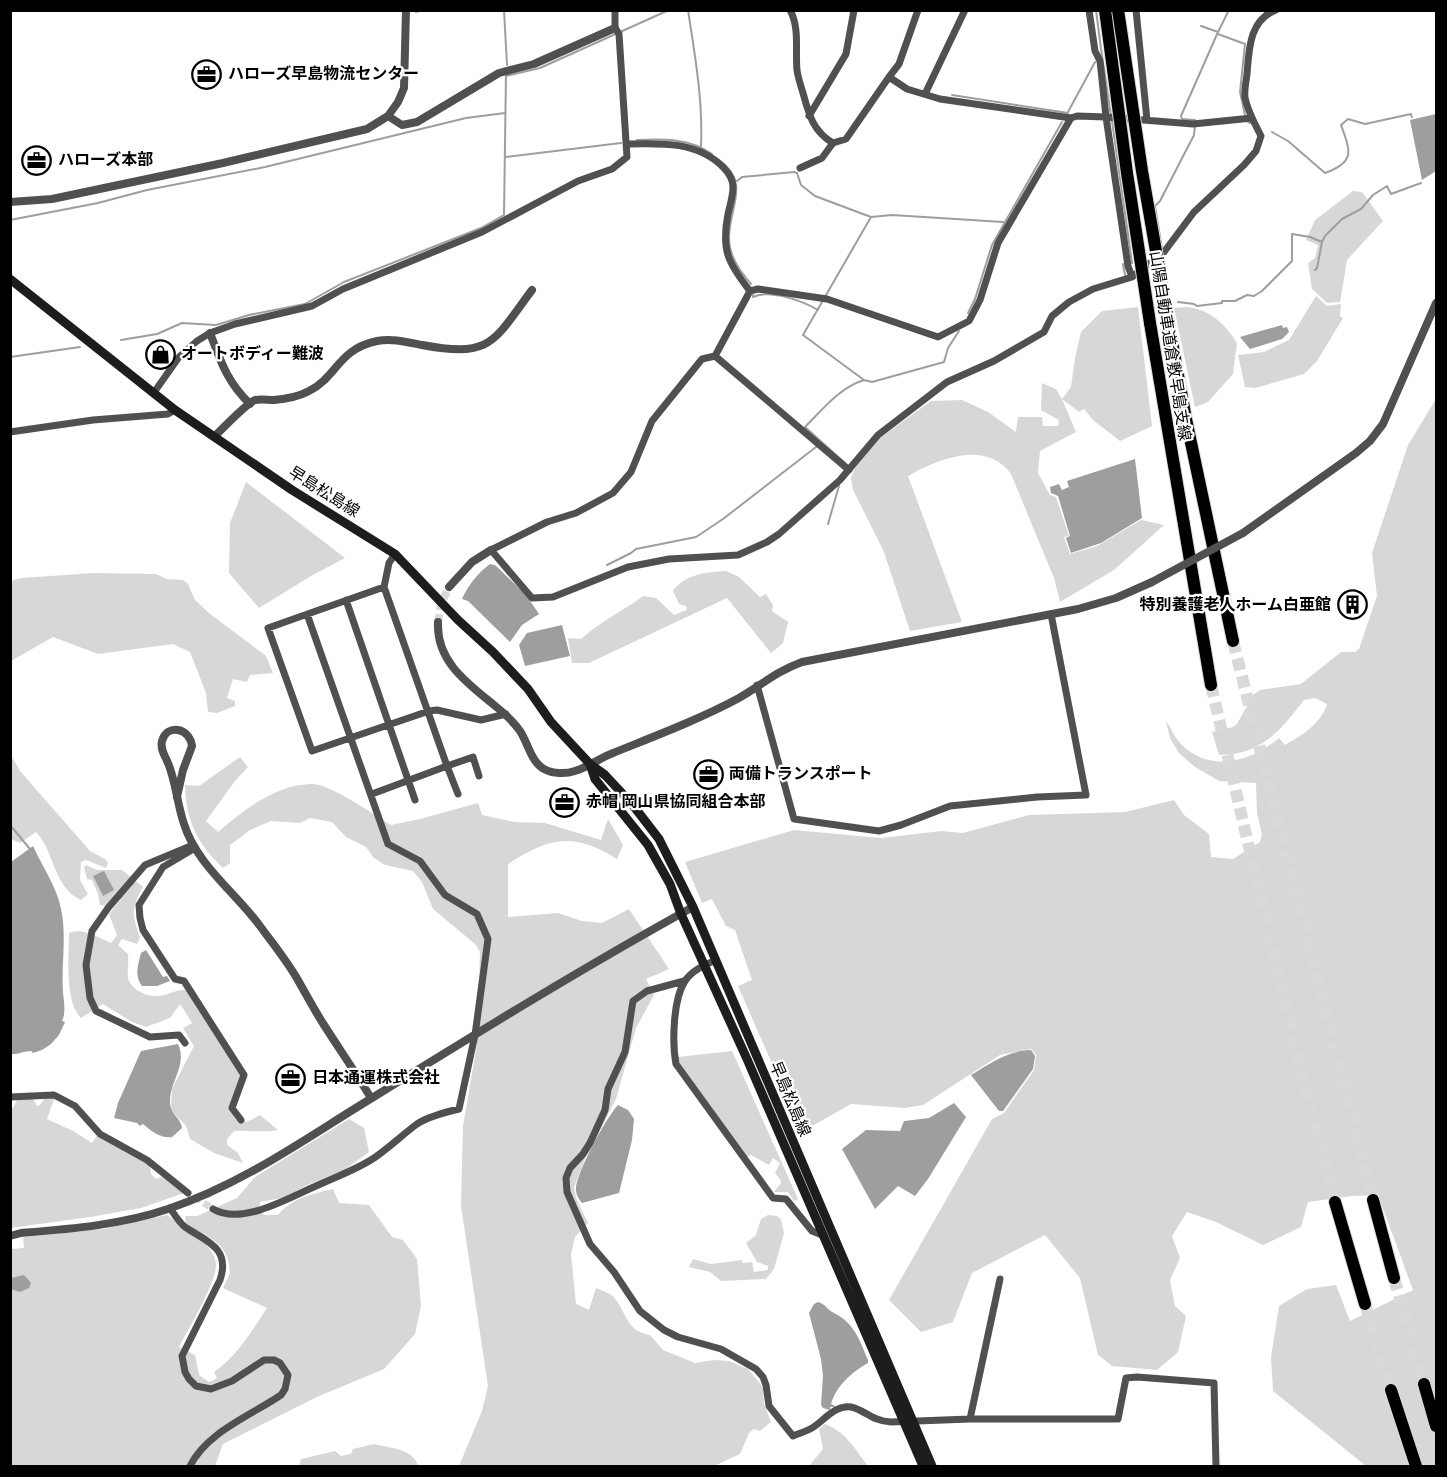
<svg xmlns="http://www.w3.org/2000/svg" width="1447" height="1477" font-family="Signika,'Noto Sans JP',sans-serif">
<rect width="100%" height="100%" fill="#fff"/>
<path fill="#d7d7d7" d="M1353,191l9,1 21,29 -36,39 -7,42 -13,1 -15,-14 -4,-26 7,-5 3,-13 -12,-5 9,-20z
M1316,296l11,10 14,-2 -1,12 3,2 -26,43 -13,13 -49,14 -10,-1 -7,-32 26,-3 25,-12z
M1138,307l14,119 -32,15 -27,-21 -9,-11 -5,3 -17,-13 14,33 -36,19 -2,22 12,22 6,2 13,39 -5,1 6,17 27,-8 44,-26 23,5 -50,45 -54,32 -6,-24 -43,-104c-25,-35 -73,-15 -103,2l54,146 -52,9 -26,-79 -31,-62 -2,-12 4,-10 25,-30 51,-37 31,-1 26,12 28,20 2,-15h24l1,9h15l1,-6 -18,-10 1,-27 14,6 6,10 9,-12 4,-29 6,-26 21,-21z
M1187,307c24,3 37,16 50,36l-4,31 -25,28 -13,5 -21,-99z
M1436,399v1067h-70l-93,-75 -2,-34 8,-51 28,-17 29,-4 14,36 63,-31 -35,-95 -26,1 -44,6 -7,25 -38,18 -47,-23 -29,-10 -15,24 8,22 -10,22 5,26 11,10 -8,36 -21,18 -45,-4 -14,-11 -18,-77 -35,-43 -73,38 -19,49 -32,10 -32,-32 103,-181 12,-6 30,-43 2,-15 -5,-6 -31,6 -77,50 -18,3 -54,-4 -37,21 -9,1 -6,-1 -61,-139 14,-6 -17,-50 -9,-4 -14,-27 -10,4 -17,-41 109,-32 87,8 60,-7 22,2 66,-18 96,-3 49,-12 10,15 25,19 2,23 22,2 27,-17 2,-7 -5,-22 -1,-30 -37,-2 -24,-14 -16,-14 -9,-15 -4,-17c5,7 9,17 15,23 29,30 71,17 98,-6l6,7c17,-10 36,-21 42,-41l-12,-6 -11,2c-23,30 -44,56 -85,55l-7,-23 21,-5 4,-3 16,-29 7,-5 41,-6 40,-32h14l4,-3 18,-53 -5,-43 36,-108z
M246,482l99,76 -34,18 -52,32 -30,-35 1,-50z
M726,571l13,6 21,20 6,-3 7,11 -1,6 16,11 -5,21 -12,10 -44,-55 -138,65h-17l-4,-25 13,1c18,-17 42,-28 62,-43l13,2 18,17 13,-5 -1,-4 -7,-2 -6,-13c12,-17 34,-19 53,-20z
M95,573l61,1 11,5 16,1 5,4 7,16 14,13 57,43 7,17 -23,2 -3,7 -14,-3 -6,19 8,3v5l-18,7 -9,-1 -2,-19 -16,-41 -17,-8 -75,10 -45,-17 -42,24v-80l10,-3z
M11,755l9,16 70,80 15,8 3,4 -2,5 -20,-8 -5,2 -1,18 8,14 -7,6c-28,-13 -26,-48 -45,-68l-16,11 -9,-4z
M240,757l8,10 -13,14 -29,40 12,11c25,-22 59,-48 94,-48 19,0 62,31 79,41l29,-6 58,-16 4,12 33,7 30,1 56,17 7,-21 15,26 -6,14c-44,-27 -67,-22 -109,5v53l50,-4 24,8 20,2 27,-14 40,60 -23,10 8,16 -18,33 -20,71 -31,60 -11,28 2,11 12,25 -13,14 -4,17 5,50 13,6 7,-22c5,2 10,4 14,6 17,13 13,37 40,41l13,15 32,13 19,-3 15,1 19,8 15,18 1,17 7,18 -11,9 -6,-2 -5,4 -9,21 -26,12h-255l23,-55 6,-25 -27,-180 2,-80 14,-82 3,-92 -5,-8 -42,-35 -11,-27 -9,-11 -28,-6 -11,-7 -8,-11 -20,-10 -14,-15 -22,-4 -10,5 -29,-2 -21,9 -20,15v18l-7,5c-26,-25 -37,-47 -38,-83l14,1z
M86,865l11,5h25l21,17c-12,21 -11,28 -3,50l-3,7 -15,-5 -4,6 10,9c1,8 -1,17 0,24 3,12 19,19 30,18 11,-1 15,-6 28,-6l56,84 -13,34 7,12 11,2 13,-7 18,15c-15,3 -29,0 -44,1l-7,8v6l11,8 5,10 -29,-10 -24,-14 -4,-13 -15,-16 1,-21 22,-43 -11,-18 9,-5 -12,-19 -10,14 -24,9 -14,-5 -29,-18 -22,14c-17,-17 -12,-62 -12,-85 14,-6 30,5 42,10l6,-8 -8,-21 12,-15 -5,-5 -10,12 -6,-1 -2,-11 -6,-14 -5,-1 -3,-12z
M732,1051l66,148 -4,2 -6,-9h-14l7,-9 -1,-4 -5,-6 5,-10 -7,-5 -4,7 -18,-10 -4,2 -67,-92 -2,-8z
M33,1098l4,8 3,-1 5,-7 9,1 -7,20 26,12 19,12 5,-7 53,29 1,9 5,5 6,-2 22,16 -43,15 -51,9 -79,11 -1,-121 3,1 4,-8z
M349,1119l15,9 5,24 -25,18 -39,16 -18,11 -27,5 -1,9 5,4h14c14,-17 34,-21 55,-26l6,14 30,2 23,32 11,3 14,19 4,47 -6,28 -31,35 -67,28 -94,47 -8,22h-204v-217l13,-1 -1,-11 81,-8 63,-14 38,29c6,6 10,12 11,20 1,18 -28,65 -37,83l16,8 4,20 10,7 8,-4 -3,-6c24,-17 37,-40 53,-64l-44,-20 7,-15c-2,-33 -22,-34 -44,-50l-1,-7h12l40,-18 18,-21z
M768,1215l9,1 4,3 3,14 -10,36 -8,10 -45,2 -11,-9 -21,-5 4,-8 18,5 31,-4v3l10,-1 2,10 14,-2v-4l-11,-4 -11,-19 10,-8 5,-16z
M825,1424c21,8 30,25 43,42h-59l14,-17 -4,-20z
M374,1444c16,4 40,5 44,22h-119l2,-7 34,-8 6,5 10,-2 2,-5z"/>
<path fill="#9e9e9e" d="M1436,114v57l-14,9 -12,-60z
M1282,325l1,3 4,-1 2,5 -7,7 -32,10 -10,-12z
M1135,459l7,59 -41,25 -30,10 -5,-15 4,-2 -12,-40 -7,-3 -1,-6 9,-3 3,6 7,-3 -2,-6z
M490,564l5,1 31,30 13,19 -17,11 -12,17 -42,-41 -6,-2c7,-15 15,-25 28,-35z
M562,625l8,31 -45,10 -6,-21 8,-12z
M33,846c9,20 24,41 28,63 6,26 0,56 2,83 1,11 3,21 -1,29l3,1 -6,13 -8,9 -9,6 -9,3 -2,-2c-7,0 -14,4 -21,3l1,-192z
M104,871l10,19 -11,6 -10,-20z
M146,950l17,27 4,-1 3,5 -13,5h-15c-8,-10 -4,-21 -1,-33z
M178,1044c10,21 -9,37 -8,59 0,11 11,15 12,25l-10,9c-11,2 -21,-6 -29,-13l-3,2 -3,-3 -23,-5 4,-15 23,-52z
M1031,1050l4,6 -2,13 -30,42h-4l-28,-36c20,-12 36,-24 60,-25z
M954,1103l12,14 -38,62 -13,17 -17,-10 -23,23 -33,-60 24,-19 34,1 4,-10 25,-3z
M618,1105l10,5 6,9 -2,21 -13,53 -37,10c-3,-4 -6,-8 -6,-13 -1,-15 31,-74 42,-85z
M24,1275l7,8 -2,5 -9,4 -9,-3v-11z
M818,1302c8,2 9,8 16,11 21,11 25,26 34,47v3c-16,9 -32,23 -37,41l4,2 -1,1h-4v3l-7,-2 -2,-3 2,-29 -2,-17 -12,-46 5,-9z"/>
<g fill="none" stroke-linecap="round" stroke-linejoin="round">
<path stroke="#9e9e9e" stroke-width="2" d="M504,10l3,55
M688,10c7,46 15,90 13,136
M1096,10l5,39
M416,12l6,-2
M1218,32l11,-22
M1218,34l27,10 -5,48 5,23
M1101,49l10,67
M506,76l34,-8 129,-58
M952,95l116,18
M1068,112l27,-50
M1112,121l20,142
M1195,122v-2l-13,-1 -1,-3 37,-84 -17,-6
M1248,122l2,1
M1272,132l16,9 37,32c30,-11 26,-21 16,-48l7,-6 17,5 46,-10 1,3
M637,140c27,-1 53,-2 75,14
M505,157l116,-14
M719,160c32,23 10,47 10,78 0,18 11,33 22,46
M737,181l5,-4 52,-5 3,1 4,12 14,11 56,21 21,-2 111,7
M871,217l-68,118 61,45 8,2 72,-20 4,-14 11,-17
M10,220l88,-17 49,-13 118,-23 201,-49 39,-5
M1162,249l-7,-43 5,-5 34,-66 1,-9
M1123,264l2,11
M1315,270l2,-2 5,-26 3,-6 17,-17 19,-10 12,-14 14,-9 4,8 30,-11
M753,295v2c17,-8 50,4 65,13
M1178,302l16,2 3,2 25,-3v-2h13l12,-6 7,1 8,-5 30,-30v-27l18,3 12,5
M968,313l7,-14 17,-54 70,-123
M121,340l36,-6 25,-11 34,2 33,-10 56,-11 39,-22 137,-54 23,-13 2,-141
M10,357l70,-10
M845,463l-40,-36c18,-18 34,-39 59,-47
M828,524l11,-38
M607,565l24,-12 5,-4 60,-12 27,-18 93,-72
M10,825l20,24"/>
<path stroke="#d9d9d9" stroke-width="7" stroke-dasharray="7 3.5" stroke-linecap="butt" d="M195,1197l18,12"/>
<path stroke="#d9d9d9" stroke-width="8" stroke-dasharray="8 4" stroke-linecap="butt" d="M438,622l3,-18 8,-17"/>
<path stroke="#d9d9d9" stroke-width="12" stroke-dasharray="12 6" stroke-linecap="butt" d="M1233,641l140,559
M1211,685l100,427 24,90
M1394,1278l30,106
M1365,1304l26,86"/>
<defs>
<path id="motorway" d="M1168,320l18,99 47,222
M1150,323l61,362
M1373,1200l21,78
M1335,1202l30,102
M1424,1384l12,42
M1391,1390l25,76"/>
</defs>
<use href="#motorway" stroke="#dbdbdb" stroke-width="14"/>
<path stroke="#505050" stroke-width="7" d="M790,10c10,18 5,41 7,60 1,8 4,16 6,23 6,22 10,38 30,50l13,-4 43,-62
M918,10l-19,54 -10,13 18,12 33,10 131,19 6,-2 29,1 87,7 59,-6
M1089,10l6,41 5,10 6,56 22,149 4,11
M1136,10l11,110
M925,94l40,-84
M809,116l37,-62 8,-44
M1071,118l-73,125 -18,57 -11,21 -31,16 -111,-38 -69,-10 -8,2 -35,65 -13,3 -50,62 -21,51 -18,21 -37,20 -29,9 -56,28 41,48 21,-1 75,-30 41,-8 69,-4 29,-13 12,-8 61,-54 38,-45 69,-53 47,-21 50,-29 8,-16 17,-14 24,-13 39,-12 32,-25 30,-40 50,-47 12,-14 5,-15c-6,-12 -13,-24 -16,-38 -1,-8 1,-16 2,-24 2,-24 2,-54 29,-64
M626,144c34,-1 71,-3 97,23 5,5 10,12 10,20 0,9 -3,18 -5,27 -7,36 0,49 22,77
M800,168l22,-10 11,-15
M715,356l134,114
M155,391l24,-34 18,-16 13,-8 25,-9 77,-18 31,-17 139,-57 96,-51 34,-12 15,-12 -8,-123 -4,-6v-18
M10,432l83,-12 75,-6 7,-4
M384,587l-116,41 44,123 117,-40 8,-1 44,10 25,-6
M346,600l69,200
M757,685l37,134 85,12 22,-6 49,-19 87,-9 49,-2 -35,-181
M372,794l75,-28 -63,-179 5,-24 6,-9
M458,794l-11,-28 26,-9 6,19
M195,848l-32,19 -24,38 1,13 3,12 32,49 9,2 60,94 -12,33 9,12
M716,960c-11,5 -24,10 -31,21 -12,18 -13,62 -9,83l97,134 13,1 26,32 10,4
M684,981l-37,10 -14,10 -8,51 -17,37 -3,21 -15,33 -7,11 -13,14 -4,10 1,14 23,52 24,28 26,39 24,19 14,7 43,12 35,20 7,8 3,8 3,21 24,30c7,-3 15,-5 22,-10 11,-8 21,-21 36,-19 14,3 21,14 40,15l79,-3h148l8,-41 11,-1 77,6 2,83
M185,1043l-6,-8 -29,2 -54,-26 -6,-13 -4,-33 6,-34 16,-23 37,-43 48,-20
M10,1097l44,-2 21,11 25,28 47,26 41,33
M170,1208c4,6 9,14 15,19 21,14 46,21 35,53l-38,76 3,16 4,7 7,7 15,3 21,-8 32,-21h10l6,3 8,12 -3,14 -4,6c-31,21 -74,37 -91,71
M213,1209c29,17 75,-11 103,-23 19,-9 40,-16 58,-28 15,-10 28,-23 43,-34 12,-8 29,-12 42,-15l16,-74 13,-96 -11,-25 -32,-19 -25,-34 -32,-17 -81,-230
M970,1419l30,-140"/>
<path stroke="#505050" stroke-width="8" d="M388,116l10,-14 6,-14 2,-78
M10,202l42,-3 171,-36 144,-34 21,-13 14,9 15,-3 82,-49 35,-9 81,-36
M210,333c11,29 17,49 40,71
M214,437c8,-8 33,-34 41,-37 5,-1 13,0 19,0 11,-1 24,-3 35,-9 28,-14 29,-42 68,-50 15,-3 30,1 45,4 70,13 71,-3 110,-55
M1243,533l113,-80 14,-12 13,-17 53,-121
M449,587l23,-25 19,-12
M438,622c-2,39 29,61 56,83 10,8 19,16 26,26 8,12 11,31 24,38 9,5 22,5 31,2 13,-4 25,-13 38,-18 42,-17 85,-33 126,-55 23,-13 36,-26 63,-36l276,-53 38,-11 36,-16
M177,797l6,-27 9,-24c-2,-18 -25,-23 -30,-5 -2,8 3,15 6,22 8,19 9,41 16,61 13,41 51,68 76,102 13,18 28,36 39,56 8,14 16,29 25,43 16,25 32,48 47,73
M10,1236l11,-3c49,-4 100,-8 147,-24 75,-25 138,-71 204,-111 105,-65 212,-131 321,-191"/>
<path stroke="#1d1d1d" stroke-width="9" d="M10,279l165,131 117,80 103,64 63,66 35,32 35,37 23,33 39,42 15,11 27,29 27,35 34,68 239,559
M590,764l5,15 53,66 22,39 11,30 66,145 176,407"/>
<use href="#motorway" stroke="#000" stroke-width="12"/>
<defs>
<path id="motorway-bridge" d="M1105,10l22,163 23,150
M1118,10l24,161 26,149"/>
</defs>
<use href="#motorway-bridge" stroke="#dbdbdb" stroke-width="14" stroke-linecap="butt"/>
<path stroke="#505050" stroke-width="8" d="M1152,582l91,-49"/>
<use href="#motorway-bridge" stroke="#000" stroke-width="12"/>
</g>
<defs>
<symbol id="office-ring" viewBox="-11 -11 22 22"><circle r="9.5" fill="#fff" stroke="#000" stroke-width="1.5"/><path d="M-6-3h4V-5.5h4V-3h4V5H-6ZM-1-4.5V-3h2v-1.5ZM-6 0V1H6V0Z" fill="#000"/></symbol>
<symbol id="shop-ring" viewBox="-11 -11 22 22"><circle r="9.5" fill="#fff" stroke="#000" stroke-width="1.5"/><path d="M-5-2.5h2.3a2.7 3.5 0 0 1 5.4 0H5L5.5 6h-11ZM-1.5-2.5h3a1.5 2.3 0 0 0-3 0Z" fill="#000"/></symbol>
<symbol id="building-ring" viewBox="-11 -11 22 22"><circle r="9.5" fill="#fff" stroke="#000" stroke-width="1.5"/><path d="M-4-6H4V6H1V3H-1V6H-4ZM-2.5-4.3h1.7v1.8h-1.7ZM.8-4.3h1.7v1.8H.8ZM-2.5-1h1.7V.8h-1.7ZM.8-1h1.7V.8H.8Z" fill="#000"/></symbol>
</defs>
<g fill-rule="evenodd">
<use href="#office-ring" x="190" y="58" width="33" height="33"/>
<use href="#office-ring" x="20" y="144" width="33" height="33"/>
<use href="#shop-ring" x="144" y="338" width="33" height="33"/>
<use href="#building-ring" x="1336" y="588" width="33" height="33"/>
<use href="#office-ring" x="692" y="758" width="33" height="33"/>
<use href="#office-ring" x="548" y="786" width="33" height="33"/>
<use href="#office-ring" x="274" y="1062" width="33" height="33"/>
</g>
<g text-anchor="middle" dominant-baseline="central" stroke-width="4.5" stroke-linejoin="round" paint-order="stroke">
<g font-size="16" font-weight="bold" fill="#000" stroke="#fff" text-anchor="start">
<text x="228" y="74">ハローズ早島物流センター</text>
<text x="58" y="160">ハローズ本部</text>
<text x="181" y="354">オートボディー難波</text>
<text x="1331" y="605" text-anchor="end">特別養護老人ホーム白亜館</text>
<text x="729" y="774">両備トランスポート</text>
<text x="586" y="802">赤帽 岡山県協同組合本部</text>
<text x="312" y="1078">日本通運株式会社</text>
</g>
<g font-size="16" fill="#000" stroke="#fff">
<text transform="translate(1170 346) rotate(81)">山陽自動車道倉敷早島支線</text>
<text transform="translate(324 492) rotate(32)">早島松島線</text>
<text transform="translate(790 1099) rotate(67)">早島松島線</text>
</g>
</g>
<rect width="1447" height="1477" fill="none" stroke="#000000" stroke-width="24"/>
</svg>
